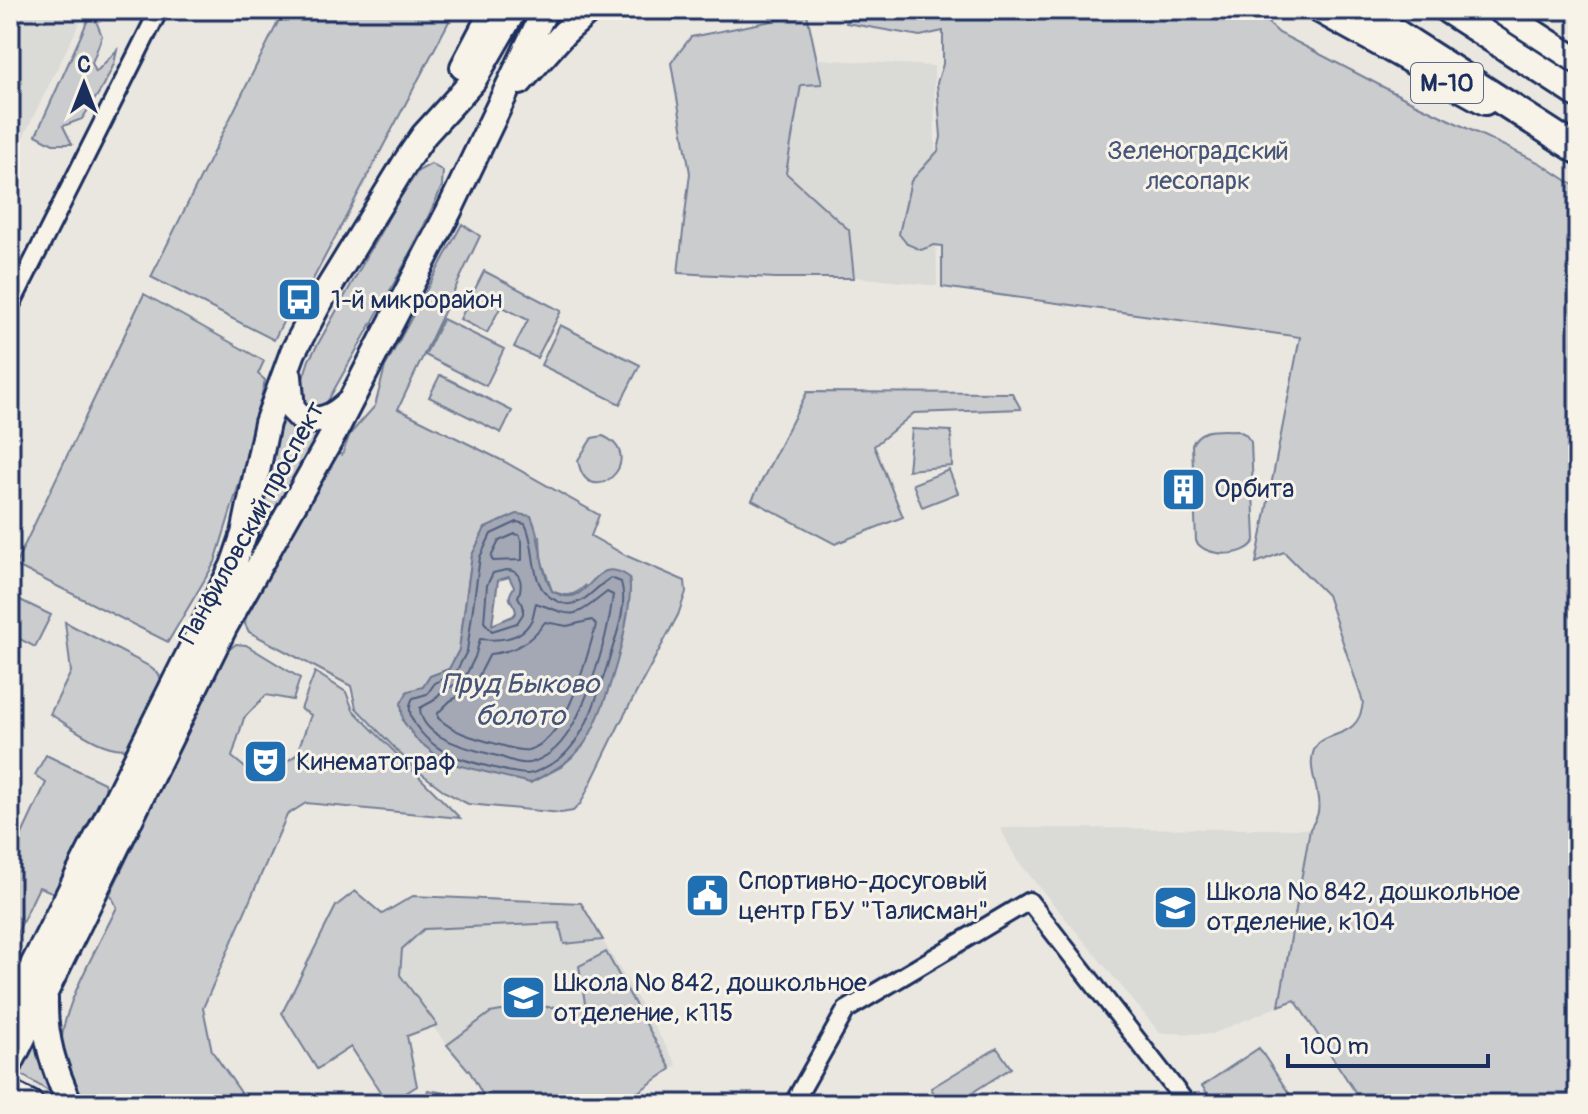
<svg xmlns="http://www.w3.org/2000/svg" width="1588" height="1114" font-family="Pangolin,sans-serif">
<rect width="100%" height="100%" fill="#eae7e0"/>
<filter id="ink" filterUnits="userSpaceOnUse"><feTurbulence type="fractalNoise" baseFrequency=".0125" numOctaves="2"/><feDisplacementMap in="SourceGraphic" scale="16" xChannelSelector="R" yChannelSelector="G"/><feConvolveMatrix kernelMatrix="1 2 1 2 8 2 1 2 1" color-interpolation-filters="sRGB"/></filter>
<g filter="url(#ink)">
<path fill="#dadad6" d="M10,10h76l-76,154z
M702,52l232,14 3,220 -241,-27z
M1000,828l310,1 -31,177 -67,28 -52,-1 -143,-173z
M405,914l188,10 84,141 -56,39h-133l-18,-32 -87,-106z"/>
<path fill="#cbcccd" stroke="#737e96" stroke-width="2" fill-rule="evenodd" d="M284,10h171l-164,311 -7,-1 -10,20 -123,-63z
M852,10h402l25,23 133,69 128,61 38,25v916h-215l-68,-104 -16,6 31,-177c3,-5 7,-11 8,-17 4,-19 -12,-43 -4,-62 9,-22 45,-7 49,-48l-36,-107 -43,-43 -28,11 44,-226 -358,-50v-41l-8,-1 -13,5 -14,-6 -8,-10 12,-53 27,-30 3,-14 -4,-54 6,-19v-33l-23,5 -74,-13z
M92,11l10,25 -10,27 4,9 21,-22 -3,14 -10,21 -22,34 -19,7 9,18h-19l-17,-9z
M807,14l15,70 -21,1 -15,88 63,57 5,48h-79l-97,-5 12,-100 -19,-110 20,-26z
M431,164l12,7 -1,15c-33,78 -78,148 -118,222l-18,1 -8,-15 11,-34 90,-161 19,-28z
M462,224l18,12 -82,173 107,53 94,53 -8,21 36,20 58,25 1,11 -8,23 -58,108 -39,80 -8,8 -12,2 -93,-9 -21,-11 -33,-25 -58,-60 -5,-22 -102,-54 -4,-8 1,-9 83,-165 13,5 8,-21 25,-28 10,-39zM540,536l1,23 11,32c14,6 21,6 33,-5l-2,160 -22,21 -31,16 -123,-91 16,-5 7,-11 19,-7 10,-19 13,-95z
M484,271l77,40 -24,47 -23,-11 14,-27 -27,-14 -14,27 -27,-14z
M144,294l120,67 -6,13 7,6 -18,78 -32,104 -47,80 -153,-77z
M443,319l61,30 -18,37 -61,-31z
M560,325l80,40 -20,39 -79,-39z
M440,375l72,36 -11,22 -72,-36z
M807,392l205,1 9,16 -107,4 -40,33 29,71 -68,27 -83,-44z
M282,410c11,25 18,21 43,19l-66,113h-6z
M912,429l39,2 1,35 -44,4z
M1237,430l8,4 6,8 4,98c-8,18 -50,18 -59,1l-4,-96c8,-19 27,-14 45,-15z
M603,436c48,22 -16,79 -25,24l14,-22z
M949,470l9,23 -36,14 -9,-23z
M10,595l41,20 -16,32 -25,-13z
M65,622l82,43 12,9 3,10 -31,63c-23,9 -61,-21 -81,-33l21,-42z
M236,644l10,1 54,33 -7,22 -27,-5 -22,23 -12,39 22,18 17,3 6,-10 19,-13 15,-40 -10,-6 14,-37 31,20 7,18 107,108 -154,-15 -19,12 -84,193 9,43 37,53h-168c-10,-20 -18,-36 -19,-59 -3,-33 40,-106 55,-138l-7,-13 116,-242z
M46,755l58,28 2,7 -49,104 -18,-7 -29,61v-108l8,3 28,-60 -11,-8z
M355,891l27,23 31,-18 168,7 22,37 -39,4 -5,-21 -135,6 -22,20 -2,26 37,50 -30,11 10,50 -29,18 -37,-57 -34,22 -35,-56 54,-107z
M606,952l65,117 -50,35h-133l-18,-32 -23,-27 43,-32 41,-7 55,3 -7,-43z
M35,1032l15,60 -31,-19v-7z
M997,1048l14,20 -57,36h-14l-9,-16z
M1259,1048l33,50 -9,6h-67l-14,-18z
M428,1090l40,7 5,7h-49z"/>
<path fill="#a3a8b4" stroke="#6d7892" stroke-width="2" fill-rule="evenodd" d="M517,514l14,2c12,27 7,48 21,75 4,2 8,5 13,5 27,4 30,-43 64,-19 7,33 -26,146 -48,171 -15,17 -32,25 -51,35l-85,-21 -28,-22 -14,-19 -2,-18 7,-12 15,-4 7,-11 19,-7 10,-19 13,-95 13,-27zM509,577l5,10c-10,15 0,12 2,25l-3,4 -21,9 6,-45z"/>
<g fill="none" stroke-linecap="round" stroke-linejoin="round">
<path stroke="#515f80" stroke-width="2" d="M517,522l8,2c13,24 2,65 32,77 7,4 16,4 24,0 10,-6 19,-17 30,-23l10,4c8,25 -7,59 -14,84 -10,32 -23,77 -52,96 -7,4 -20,12 -28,12 -12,0 -67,-14 -78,-20 -18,-8 -49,-36 -36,-56l14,-4 8,-11 21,-11 11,-21 13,-94 11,-23z
M515,534l4,1 3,6v19l-29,1 -2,-4 8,-16z
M506,570c16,0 17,15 12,27l5,8v9l-6,9 -25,8 -8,-9 3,-37 6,-12z
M607,592l6,3c-5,40 -29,134 -63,158 -4,3 -16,10 -22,10 -8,2 -21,-4 -30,-7 -24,-6 -77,-16 -78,-48l13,-7 9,-10 21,-10 12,-24 5,-18c17,2 41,1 51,-18 3,-6 3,-12 5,-18 41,15 36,16 71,-11z
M592,620l4,5c-10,34 -28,115 -68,125 -9,2 -26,-5 -35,-7 -22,-6 -38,-10 -55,-25v-5l12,-12 22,-12 18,-35c24,-2 41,-12 55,-32l22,4z"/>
<defs>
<path id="minor" d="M10,307l149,-297
M793,1104l53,-94 183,-109 158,203"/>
<path id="primary" d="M1319,10l166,92
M1499,10l79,51
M463,67l30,-57
M520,82l44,-49 26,-23
M289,376l3,33 11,11c19,2 31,-4 44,-16
M45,999c-1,39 9,70 25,105
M10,1011l223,-445 11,-32 23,-111 26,-71 25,-47 89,-145 17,-25 49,-54 41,-71
M10,1064l215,-438 109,-193 115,-222 96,-201
M10,1093l21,11"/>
<path id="trunk" d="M1360,10l218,140
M1448,10l130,84"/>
</defs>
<use href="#minor" stroke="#1b2f5e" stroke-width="22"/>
<use href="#primary" stroke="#1b2f5e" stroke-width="30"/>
<use href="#trunk" stroke="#1b2f5e" stroke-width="32"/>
<use href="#minor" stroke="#f7f3e8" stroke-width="16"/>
<use href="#primary" stroke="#f7f3e8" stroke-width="24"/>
<use href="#trunk" stroke="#f7f3e8" stroke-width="26"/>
</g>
</g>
<defs>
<symbol id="bus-square" viewBox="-11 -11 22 22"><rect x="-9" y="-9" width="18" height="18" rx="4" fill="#1f6fb2" stroke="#f7f3e8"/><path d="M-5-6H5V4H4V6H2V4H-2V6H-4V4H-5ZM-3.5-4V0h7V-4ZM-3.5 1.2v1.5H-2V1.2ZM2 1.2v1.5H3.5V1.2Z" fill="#fff"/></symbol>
<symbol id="building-square" viewBox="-11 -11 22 22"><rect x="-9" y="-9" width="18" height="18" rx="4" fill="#1f6fb2" stroke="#f7f3e8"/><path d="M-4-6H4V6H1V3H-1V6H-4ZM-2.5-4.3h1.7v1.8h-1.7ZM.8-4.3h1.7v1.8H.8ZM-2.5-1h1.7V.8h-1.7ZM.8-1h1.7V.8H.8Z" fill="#fff"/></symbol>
<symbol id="theatre-square" viewBox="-11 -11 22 22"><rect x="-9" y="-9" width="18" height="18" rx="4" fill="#1f6fb2" stroke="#f7f3e8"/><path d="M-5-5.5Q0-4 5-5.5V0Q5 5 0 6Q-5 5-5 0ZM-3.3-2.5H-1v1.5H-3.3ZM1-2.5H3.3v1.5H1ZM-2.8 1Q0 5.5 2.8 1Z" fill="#fff"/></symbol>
<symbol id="civic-square" viewBox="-11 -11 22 22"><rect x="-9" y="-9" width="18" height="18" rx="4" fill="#1f6fb2" stroke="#f7f3e8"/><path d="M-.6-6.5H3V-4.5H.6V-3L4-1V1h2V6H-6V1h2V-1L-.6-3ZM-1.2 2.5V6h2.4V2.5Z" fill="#fff"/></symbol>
<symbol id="school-square" viewBox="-11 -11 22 22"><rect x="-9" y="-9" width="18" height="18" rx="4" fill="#1f6fb2" stroke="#f7f3e8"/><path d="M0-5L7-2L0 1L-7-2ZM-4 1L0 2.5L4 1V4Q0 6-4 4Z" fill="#fff"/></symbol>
</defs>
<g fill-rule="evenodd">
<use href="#bus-square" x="274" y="274" width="51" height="51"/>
<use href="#building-square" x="1158" y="464" width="51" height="51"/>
<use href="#theatre-square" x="240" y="736" width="51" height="51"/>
<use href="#civic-square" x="682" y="870" width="51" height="51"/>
<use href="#school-square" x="1150" y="882" width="51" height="51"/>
<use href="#school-square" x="498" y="972" width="51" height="51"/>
</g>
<g text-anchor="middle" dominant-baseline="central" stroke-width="6" stroke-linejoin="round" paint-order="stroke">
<rect fill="#f7f3e8" stroke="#5d6a87" stroke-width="2" x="1411" y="63" width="72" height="40" rx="6"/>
<g font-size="24" font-weight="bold" fill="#1b2f5e">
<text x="1447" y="83">М-10</text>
</g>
<g font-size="26" fill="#47567a" stroke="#f7f3e8">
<text x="1198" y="151">Зеленоградский<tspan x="1198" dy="30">лесопарк</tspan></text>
</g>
<g font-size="26" fill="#1b2f5e" stroke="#f7f3e8" text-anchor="start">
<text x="331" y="300">1-й микрорайон</text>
<text x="1214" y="489">Орбита</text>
<text x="296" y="762">Кинематограф</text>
<text x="738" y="881">Спортивно-досуговый<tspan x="738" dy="30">центр ГБУ "Талисман"</tspan></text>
<text x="1207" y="892">Школа № 842, дошкольное<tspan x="1207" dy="30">отделение, к104</tspan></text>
<text x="554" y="983">Школа № 842, дошкольное<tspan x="554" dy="30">отделение, к115</tspan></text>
</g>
<g font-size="26" fill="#1b2f5e" stroke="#f7f3e8">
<text transform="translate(252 523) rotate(-61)">Панфиловский проспект</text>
</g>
<g font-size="28" font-style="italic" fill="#445378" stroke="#f7f3e8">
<text x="520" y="684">Пруд Быково<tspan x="520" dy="32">болото</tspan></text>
</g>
</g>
<rect width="1588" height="1114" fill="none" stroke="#f7f3e8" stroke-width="40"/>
<rect x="20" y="20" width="1548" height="1074" fill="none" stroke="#1b2f5e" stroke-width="3" filter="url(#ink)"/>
<g transform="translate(84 84)" stroke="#f7f3e8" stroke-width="6" paint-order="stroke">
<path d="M0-6L14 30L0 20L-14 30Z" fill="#1b2f5e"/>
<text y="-12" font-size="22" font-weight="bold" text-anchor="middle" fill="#1b2f5e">С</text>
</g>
<path d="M1288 1054v12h200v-12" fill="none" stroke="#1b2f5e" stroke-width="4"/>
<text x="1300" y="1054" font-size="24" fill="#1b2f5e" stroke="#f7f3e8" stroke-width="6" paint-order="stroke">100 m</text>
</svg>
